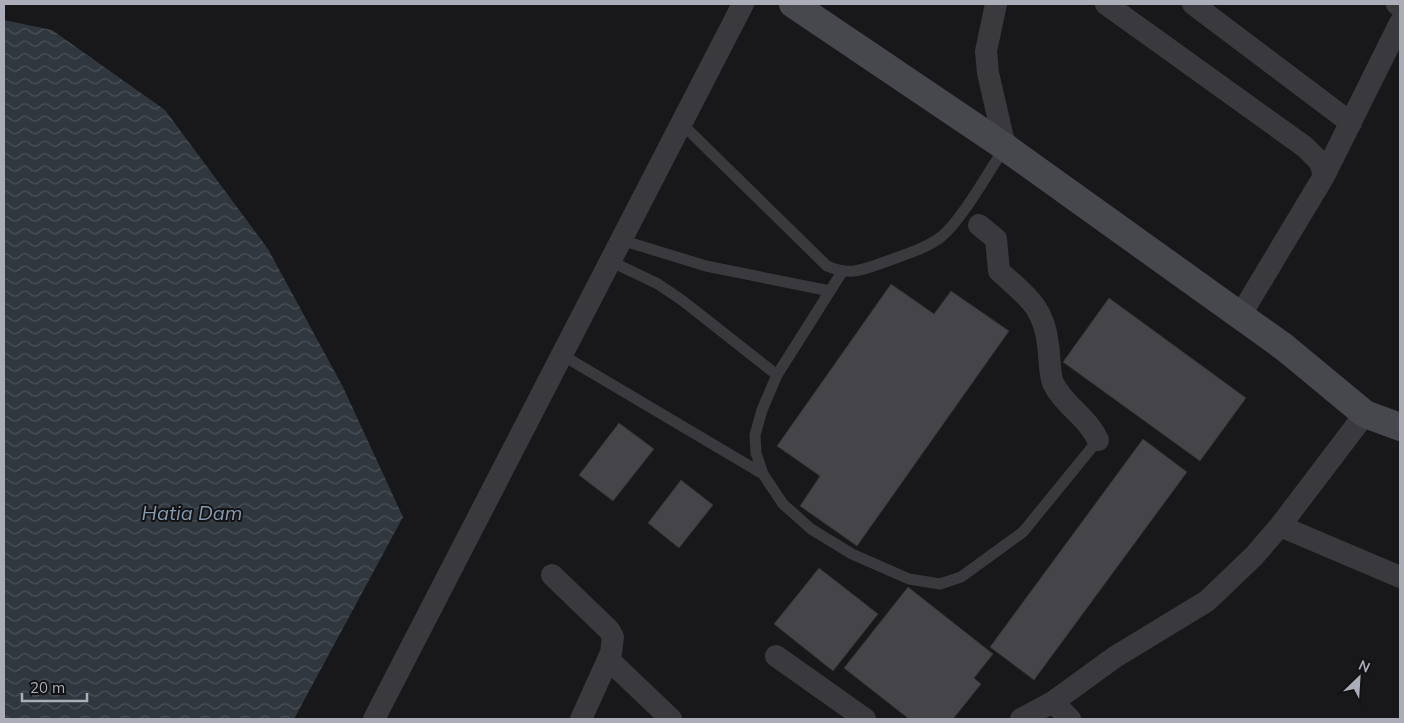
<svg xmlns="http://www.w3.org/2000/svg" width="1404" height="723" font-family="Mulish,sans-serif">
<defs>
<pattern id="water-waves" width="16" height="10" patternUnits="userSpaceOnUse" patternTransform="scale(1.25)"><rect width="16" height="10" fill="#30373e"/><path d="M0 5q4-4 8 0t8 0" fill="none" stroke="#4b5158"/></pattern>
</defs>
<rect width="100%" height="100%" fill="#181719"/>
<path fill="url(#water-waves)" d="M4,20l48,10 113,80 103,139 75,138 60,130 -109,202h-290z"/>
<path fill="#454549" stroke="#323235" d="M891,284l43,30 17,-23 58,40 -152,215 -57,-40 20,-30 -43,-30z
M1109,298l137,100 -46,63 -137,-99z
M619,423l35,26 -41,52 -34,-26z
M1143,439l44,33 -153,208 -44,-33z
M681,480l32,25 -34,43 -31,-25z
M819,568l59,46 -45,57 -59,-47z
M908,587l85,67 -19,24 7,6 -28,35h-44l-65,-51z"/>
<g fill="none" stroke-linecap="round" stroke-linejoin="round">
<path stroke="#39393e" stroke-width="11" d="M681,123l146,143c23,10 35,4 58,-4 18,-7 40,-13 56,-25 21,-17 48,-66 64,-90
M621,240l85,26 124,25
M610,261l48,23 25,17 94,74
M842,272l-65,103 -15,35 -7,25 1,18 7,21 20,30 28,25 41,25 57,25 31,5 21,-7 62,-45 75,-92
M562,355l201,119"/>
<path stroke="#39393e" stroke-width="22" d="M996,4l-10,47 2,22 17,74
M1106,4l199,143 15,15 4,14 -84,140
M1193,4l158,119
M1397,4l3,2
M1324,176l76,-153
M979,225l17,14 3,32c27,25 45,35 49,74 2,11 1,28 5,38 12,24 33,32 45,57
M1280,526l120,51
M552,575l57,55 4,7 -2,16 -30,66
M776,656l89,63
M608,659l63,60
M1053,702l17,17
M374,719l369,-715
M1021,719l32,-17 62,-45 92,-56 47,-45 26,-30 85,-112"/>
<path stroke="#47484e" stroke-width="28" d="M793,4l212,143 279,200 81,67 35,13"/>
</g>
<g text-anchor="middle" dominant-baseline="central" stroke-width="4" stroke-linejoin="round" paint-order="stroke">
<g font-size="20" font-style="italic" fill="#8599b0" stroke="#131214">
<text x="192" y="512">Hatia Dam</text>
</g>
</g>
<rect width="1404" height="723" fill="none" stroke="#abaeb8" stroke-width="10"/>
<g transform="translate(1359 678) rotate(25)" stroke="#131214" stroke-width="4" paint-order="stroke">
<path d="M0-4L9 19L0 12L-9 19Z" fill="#abaeb8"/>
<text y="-8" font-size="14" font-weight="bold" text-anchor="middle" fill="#abaeb8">N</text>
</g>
<path d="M22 693v8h65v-8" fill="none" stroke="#abaeb8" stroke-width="2.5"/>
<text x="30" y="693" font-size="15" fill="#abaeb8" stroke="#131214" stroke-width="4" paint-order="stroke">20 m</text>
</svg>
